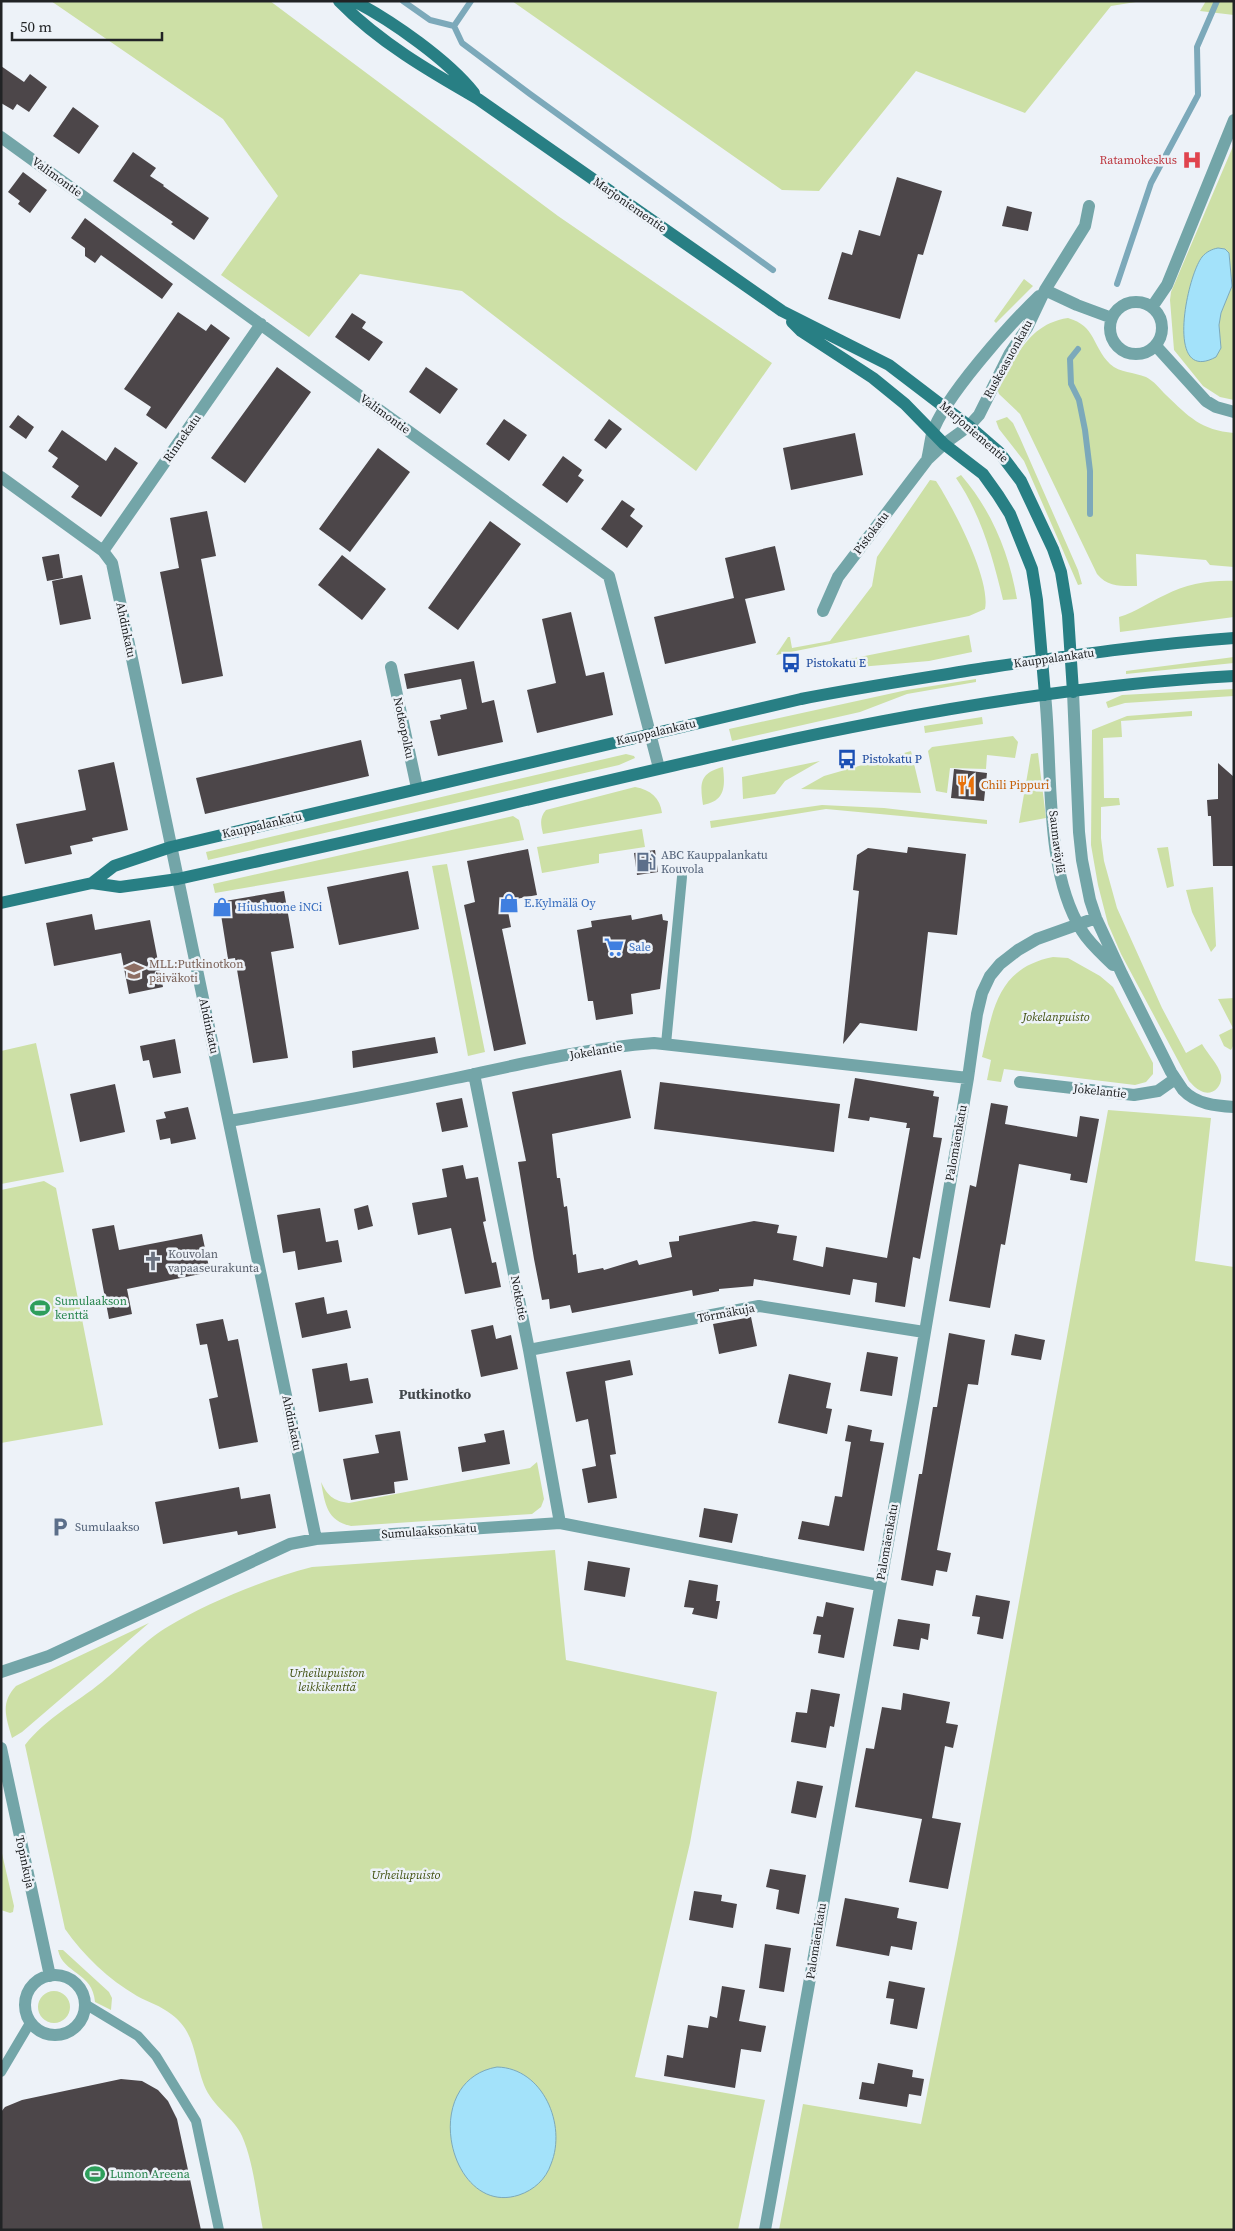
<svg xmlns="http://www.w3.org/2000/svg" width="1235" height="2231" font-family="'Source Serif 4',serif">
<rect width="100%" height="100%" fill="#edf2f8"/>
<path fill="#cde0a6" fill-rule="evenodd" d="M51,1h219l288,215 214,147 -76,108 -234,-180 -102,-17 -51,63 -88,-62 57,-79 -55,-77z
M512,1h630l-31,5 -86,107 -109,-42 -97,120 -37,-1z
M1206,1h28v14l-34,-4z
M1234,144v256l-14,-3 -17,-11 -29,-36 -4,-50 1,-8zM1218,248l7,1 4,4 3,33 -11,27 -2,12 2,23 -32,-54 7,-26z
M1024,279l9,7 -37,37 -2,-2z
M1068,318c28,8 24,28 42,46 10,9 24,8 36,13 8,4 14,12 20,18 23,22 35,35 68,38v134l-24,-2 -4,-5 -70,-6 1,32c-17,0 -29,1 -40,-12l-77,-160 -21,-20 -2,-6c20,-31 31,-64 71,-70z
M1007,417l6,6 7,15 58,132 4,14 -4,1 -54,-124 -25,-32 -3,-8z
M961,475c31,36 48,78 56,124l-14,1c-10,-42 -22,-86 -47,-122z
M930,480l6,1c17,26 55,98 49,128l-16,7 -193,39 12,-18h2l2,11 38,-7 42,-55 5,-29z
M1234,581v36l-114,15 -1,-15c17,-5 30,-15 46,-22 21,-11 46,-15 69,-14z
M969,635l3,17 -43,9 -93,8 -1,-7z
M1234,657v6l-108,11v-3z
M976,679v3l-69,12 -47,18 -128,29 -3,-12 178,-39z
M1234,689v7l-109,7 -17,5 -2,-6 16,-7z
M1192,711v5l-71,5 1,16 -19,1 1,60h15l1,7 -19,2v31l3,23 13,47 45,100 24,45 16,-9c5,9 17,21 19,31 2,11 -9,22 -20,16 -5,-2 -9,-7 -12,-10l-68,-127 -13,-30 -10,-39 -7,-40 1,-115 35,-14z
M982,717l1,7 -58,9 -1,-7z
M1013,736l5,6 -3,16 -28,-3 -1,14 -36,-1 -3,25 -11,-2 -8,-40 4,-4z
M911,751l10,42 -120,-4 23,-13z
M1038,753l8,65 -27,5 12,-69z
M626,754l8,2 1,2 -16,7 -411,95 -2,-8z
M820,761l-35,20 -10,13 -32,5 -1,-22z
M723,767c2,19 3,34 -20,38 -3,-21 -4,-32 20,-38z
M635,787c16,3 25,11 27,26l-119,21c-2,-9 -4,-16 3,-24z
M822,805l62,3 103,12v4l-161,-15 -115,19 -1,-7z
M513,816l6,4 5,20 -309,53 -2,-9z
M642,829l3,18 -46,7v9l-57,10 -5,-26z
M1168,847l6,39 -7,2 -10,-40z
M447,864l38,188 -17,4 -36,-190z
M1213,887l3,59 -5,6 -19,-40 -6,-22z
M1053,957l15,1 32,18 13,11 40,76v11l-7,8 -11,3 -131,-16 -3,13 -14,-2 4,-20 -9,-3c11,-47 15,-89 71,-100z
M1234,998v46l-3,6 -7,-4 -5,-11 14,-7 -15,-29z
M36,1043l28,129 -63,12v-133z
M1108,1110l103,8 -16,143 39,6v963h-455l24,-126 118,20 36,-180z
M44,1181l12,7 47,237 -102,18v-253z
M537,1462l7,37 -3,8 -9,7 -181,12c-24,-5 -26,-22 -30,-44 6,13 12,19 28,21l181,-35z
M555,1550l11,110 151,32 -27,151 -55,234 130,23 -27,130h-475c-6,-29 -9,-67 -21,-94 -7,-17 -30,-30 -38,-51 -10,-26 -8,-53 -33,-71 -10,-8 -23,-12 -34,-18 -29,-17 -53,-40 -72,-67l-40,-184c21,-27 51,-42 77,-63 20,-16 45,-44 67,-56 40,-24 97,-47 143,-59z
M149,1623l-127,109 -10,6c-6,-21 -12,-35 4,-52z
M1,1849l13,57 -1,6 -3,1 -9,-3z
M58,1950h5l46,42 3,6 -1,12 -16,-8c-2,-30 -32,-28 -37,-52z
M38 2007a16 16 0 1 1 32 0a16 16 0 1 1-32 0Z"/>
<path fill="#a3e2fa" stroke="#7ca9ba" d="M1218,248l7,1 4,4 3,33 -11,27 -2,12 2,23 -5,9c-52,28 -29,-81 -14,-100 4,-5 10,-8 16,-9z
M497,2067c46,1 70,58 54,97 -5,15 -17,26 -32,31 -69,23 -102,-114 -22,-128z"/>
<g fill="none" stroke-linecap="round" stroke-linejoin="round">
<path stroke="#7ca9ba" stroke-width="6" d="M403,1l27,19 24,6 8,17 68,51 243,176
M454,26l17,-25
M1117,284l34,-101 47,-88 -1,-48 20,-46
M1078,349l-8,10 1,25 8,16 6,30 5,41v43"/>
</g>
<path fill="#4c4649" d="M1,66l23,16 6,-8 17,13 -18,25 -12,-8 -4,6 -12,-7z
M73,107l26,19 -20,28 -26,-18z
M133,152l23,16 -6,8 14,9 -1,1 46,32 -15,22 -23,-16 2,-2 -60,-41z
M23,172l24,18 -17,23 -12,-9 2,-3 -12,-9z
M897,177l45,14 -19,64 -5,-1 -18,65 -72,-20 14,-47 10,3 7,-25 21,6z
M1007,206l25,6 -4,19 -26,-5z
M85,218l88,66 -11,15 -61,-44 -6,8 -10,-7v-8l-14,-10z
M178,312l28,19 5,-7 19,14 -64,91 -20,-14 5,-8 -27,-18z
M352,313l14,9 -4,6 21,14 -14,19 -34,-24z
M277,367l34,25 -66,91 -34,-25z
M426,367l32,22 -18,25 -31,-22z
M18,415l16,12 -8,12 -17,-12z
M504,419l23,16 -18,26 -23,-17z
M609,419l13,10 -16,20 -12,-9z
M62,430l44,31 9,-14 23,16 -37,54 -30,-20 8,-11 -27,-19 6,-9 -10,-7z
M855,433l8,42 -72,15 -8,-42z
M378,448l32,24 -60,80 -31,-23z
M563,456l19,14 -4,6 6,4 -17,23 -25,-18z
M622,500l13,9 -5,7 13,10 -16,22 -26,-19z
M207,511l9,45 -15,3 22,117 -41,8 -22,-112 19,-4 -9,-50z
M490,521l31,23 -63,86 -30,-22z
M775,546l10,44 -40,9 11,44 -91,21 -11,-47 80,-19 -9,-40z
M59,554l4,24 -16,3 -5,-24z
M342,555l44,34 -24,31 -44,-35z
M82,575l9,44 -31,6 -8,-44z
M571,612l15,64 18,-4 9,43 -76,18 -10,-43 29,-7 -14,-64z
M474,661l8,42 12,-3 9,42 -65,14 -8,-35 11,-2 -1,-4 27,-6 -6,-30 -54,10 -3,-15z
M361,740l8,36 -164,38 -9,-36z
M114,762l14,68 -36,8 1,3 -23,5 2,8 -47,10 -9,-40 70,-14 -8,-40z
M1218,763l16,14v89h-21l-2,-50h-3l-1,-16 11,-1z
M954,769l33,4 -3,28 -33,-3z
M908,847l58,7 -9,81 -29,-3 -11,99 -57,-8 -17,21 16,-153 -6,-1 4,-35 11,-7 39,5z
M528,849l9,46 -31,6 5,26 -9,2 24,115 -32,7 -30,-146 11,-3 -8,-41z
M655,850l3,22 -21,3 -3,-22z
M408,871l11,58 -80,16 -12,-58z
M284,891l10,57 -23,4 17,106 -35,5 -18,-105 -7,1 -9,-57z
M92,914l3,16 55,-10 13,67 -34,7 -8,-41 -67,13 -8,-43z
M662,914l1,6 5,1 -8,68 -29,5 2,20 -37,6 -3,-19h-5l-11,-71 15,-3 -1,-6 40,-6 1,5z
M435,1037l3,16 -85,15 -1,-17z
M175,1039l6,34 -28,5 -4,-18 -6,1 -3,-15z
M621,1070l10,48 -79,16 5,44h3l4,29 3,-1 6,49 3,-1 2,19 25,-5 1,2 33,-10 2,5 33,-8 -3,-15 10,-1v-5l75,-15 25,4 -2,8 20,3 -4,24 30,7 3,-20 61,11 23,-130h-4l1,-5 -37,-6 -1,4 -21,-3 7,-40 79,13 -1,5 6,1 -6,40 9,1 -22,121 -7,-2 -8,50 -30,-5 2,-19 -24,-4 -3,16 -96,-16 -1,7 -34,3v2l-26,5 -1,-6 -120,23 -2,-8 -20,4 -1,-10 -7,1 -8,-41 -16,-97 8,-1 -14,-69z
M660,1082l180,22 -6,48 -180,-23z
M115,1084l10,48 -45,10 -10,-48z
M462,1098l6,29 -26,5 -6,-29z
M991,1103l17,3 -3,18 72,13 3,-21 19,3 -12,64 -17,-3 1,-6 -52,-10 -14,81 -4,-1 -11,64 -41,-7 21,-116 6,2z
M188,1107l8,32 -25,5 -1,-6 -10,2 -4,-20 10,-2 -2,-6z
M463,1165l3,14 12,-2 8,44 -3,1 9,41 4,-1 5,25 -36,7 -14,-66 -33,7 -6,-32 35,-6 -5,-28z
M368,1205l5,21 -15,4 -4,-21z
M320,1208l6,34 12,-2 4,22 -44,8 -3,-19 -12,2 -6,-38z
M114,1225l5,25 83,-16 8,38 -83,17 5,25 -23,5 -17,-90z
M324,1297l3,17 20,-4 4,18 -49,10 -7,-35z
M751,1317l6,29 -38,8 -6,-30z
M223,1319l5,22 10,-2 20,103 -39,7 -10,-50 9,-2 -11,-53 -7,1 -4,-21z
M493,1325l3,14 15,-4 7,34 -37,8 -10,-47z
M949,1333l36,7 -7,45 -10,-1 -31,166 14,3 -4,19 -11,-2 -3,16 -32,-6 18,-106h3l11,-67h4z
M1015,1334l30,6 -4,20 -30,-5z
M867,1352l31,5 -6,39 -32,-5z
M630,1360l3,15 -28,6 11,73 -6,1 7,43 -29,5 -6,-34 14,-3 -8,-47 -12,3 -10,-50z
M347,1363l3,18 18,-3 5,25 -54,9 -7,-43z
M789,1374l42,9 -5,25 6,1 -5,25 -49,-11z
M848,1425l24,5 -2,11 14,2 -20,108 -66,-12 4,-18 27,5 6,-30 7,1 9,-55 -6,-1z
M504,1430l6,34 -48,8 -4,-25 28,-5 -2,-8z
M400,1431l8,49 -14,2 1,11 -44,7 -8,-41 36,-6 -4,-18z
M239,1487l2,12 29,-5 6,34 -38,7 -1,-4 -74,13 -8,-42z
M704,1508l34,6 -6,29 -33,-6z
M588,1561l42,7 -5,29 -41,-7z
M689,1580l29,5 -2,16h4l-3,18 -25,-5 2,-6 -10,-1z
M976,1595l34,6 -7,38 -26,-5 3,-17 -8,-1z
M826,1602l28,6 -10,50 -26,-5 3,-18 -8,-1 4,-18 6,1z
M898,1619l32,5 -2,16 -7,-2 -2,12 -26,-4z
M811,1689l29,5 -6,33 -4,-1 -4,22 -35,-6 5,-30 11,1z
M903,1693l47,9 -4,21 12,2 -5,23 -8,-2 -13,72 29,5 -13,66 -39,-7 13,-63 -67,-12 11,-59 8,1 8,-42 19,3z
M797,1781l26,5 -7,32 -25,-5z
M770,1869l36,6 -7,39 -23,-5 3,-19 -13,-3z
M694,1891l28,4 -1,6 16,3 -4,24 -44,-8z
M845,1898l54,10 -2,10 20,4 -5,28 -21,-4 -2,10 -53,-10z
M765,1944l26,4 -7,44 -25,-4z
M889,1981l36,7 -8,41 -27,-5 4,-25 -8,-1z
M722,1986l23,4 -6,31 27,5 -5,26 -20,-3 -6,39 -71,-12 3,-21 16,3 5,-33 20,3 2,-12 7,2z
M878,2063l35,7 -1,7 12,2 -3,17 -12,-2 -2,13 -48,-8 3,-17 12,2z
M121,2079l21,2 16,9 10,11 9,18 24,111h-200v-118l4,-5 17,-7z"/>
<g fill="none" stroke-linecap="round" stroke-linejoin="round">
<path stroke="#73a5a8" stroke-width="10" d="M666,1044l16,-167
M85,2004l53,32 18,20 40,65 23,109
M1,2072l29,-49"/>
<path stroke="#73a5a8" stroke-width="12" d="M1,137l608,439 50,192
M1045,290l32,15 35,13
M1110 328a26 26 0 1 1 52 0a26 26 0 1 1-52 0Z
M1152,307l15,-22 67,-165
M1156,346l50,55 10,6 18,5
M927,460c2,-8 3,-17 5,-26 11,-36 79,-111 107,-138
M1,477l102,74 9,12 204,976
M103,551l158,-227
M823,611l15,-34 89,-117 17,-16 25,-18 10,-11 31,-62 17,-25 18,-38 40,-64 4,-20
M391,667l26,121
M1073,692l6,140 3,28 8,40 6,18 26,56 49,98 12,18c13,14 33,16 51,17
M1045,695c8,72 -2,174 37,236 8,13 21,24 31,34
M474,1074l55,276 31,173
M1020,1082l114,13 24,-4 17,-12
M229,1121c76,-13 151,-27 227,-43 65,-14 132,-30 198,-35l314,35
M529,1350l230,-44 165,26
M1,1672l48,-16 241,-112 26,-5 244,-16 319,62
M1,1748l49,228
M25 2005a30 30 0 1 1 60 0a30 30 0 1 1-60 0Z
M765,2230l149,-833 54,-319 9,-64 5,-21 8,-17 10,-12 18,-14 19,-11 59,-21"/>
<path stroke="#287f84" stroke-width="12" d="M339,1c40,41 90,70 139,98l304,212 107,54 80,61 30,26 22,29 32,68 8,23 7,43 5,77
M354,1c38,20 94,59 120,92
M792,322l9,9 72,47 32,26 39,40 39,30 15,21 12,19 22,55 5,31 8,95
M92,883l22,-17 57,-19 630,-148c61,-12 123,-21 184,-31 83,-12 165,-24 249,-30
M1,903l91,-20 28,4 58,-8c116,-26 232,-51 348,-79 233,-55 468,-111 708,-124"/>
</g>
<defs>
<symbol id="hospital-bare" viewBox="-9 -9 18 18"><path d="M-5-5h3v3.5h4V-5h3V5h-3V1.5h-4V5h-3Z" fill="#e0444e" stroke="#edf2f8" stroke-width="2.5" paint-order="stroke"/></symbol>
<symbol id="bus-bare" viewBox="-9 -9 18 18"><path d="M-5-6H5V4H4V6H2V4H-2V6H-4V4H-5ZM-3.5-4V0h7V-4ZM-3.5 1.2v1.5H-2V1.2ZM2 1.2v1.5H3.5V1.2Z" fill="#1a4fb4" stroke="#edf2f8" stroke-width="2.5" paint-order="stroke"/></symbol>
<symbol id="restaurant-bare" viewBox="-9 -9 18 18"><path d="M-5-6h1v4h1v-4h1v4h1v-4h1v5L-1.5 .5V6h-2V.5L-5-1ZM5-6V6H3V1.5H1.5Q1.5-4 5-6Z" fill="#e8710a" stroke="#edf2f8" stroke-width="2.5" paint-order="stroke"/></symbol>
<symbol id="fuel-bare" viewBox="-9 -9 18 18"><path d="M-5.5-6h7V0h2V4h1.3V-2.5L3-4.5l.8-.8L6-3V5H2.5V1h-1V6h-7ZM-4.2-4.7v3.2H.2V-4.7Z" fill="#5c6f8a" stroke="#edf2f8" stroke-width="2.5" paint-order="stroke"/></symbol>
<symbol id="shop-bare" viewBox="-9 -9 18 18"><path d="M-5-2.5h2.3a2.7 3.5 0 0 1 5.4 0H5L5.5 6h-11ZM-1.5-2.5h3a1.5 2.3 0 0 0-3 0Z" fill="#3f7fe0" stroke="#edf2f8" stroke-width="2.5" paint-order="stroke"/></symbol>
<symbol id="supermarket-bare" viewBox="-9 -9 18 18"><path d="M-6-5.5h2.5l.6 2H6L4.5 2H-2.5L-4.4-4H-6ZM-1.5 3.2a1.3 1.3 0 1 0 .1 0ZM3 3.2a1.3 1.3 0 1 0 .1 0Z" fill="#3f7fe0" stroke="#edf2f8" stroke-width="2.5" paint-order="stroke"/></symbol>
<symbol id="school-bare" viewBox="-9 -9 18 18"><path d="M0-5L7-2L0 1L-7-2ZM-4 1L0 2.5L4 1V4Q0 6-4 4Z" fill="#8d6e63" stroke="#edf2f8" stroke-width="2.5" paint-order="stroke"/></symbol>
<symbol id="church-bare" viewBox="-9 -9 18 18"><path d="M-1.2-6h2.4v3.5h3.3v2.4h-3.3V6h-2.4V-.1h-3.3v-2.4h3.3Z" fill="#6b7280" stroke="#edf2f8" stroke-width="2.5" paint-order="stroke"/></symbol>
<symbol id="stadium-bare" viewBox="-9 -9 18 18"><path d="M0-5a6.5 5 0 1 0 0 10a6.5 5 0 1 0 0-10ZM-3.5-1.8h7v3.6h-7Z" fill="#2e9e5b" stroke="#edf2f8" stroke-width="2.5" paint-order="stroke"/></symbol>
<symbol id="parking-bare" viewBox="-9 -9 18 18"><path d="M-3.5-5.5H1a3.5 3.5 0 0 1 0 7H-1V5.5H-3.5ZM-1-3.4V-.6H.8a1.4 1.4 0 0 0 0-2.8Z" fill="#5c6f8a" stroke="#edf2f8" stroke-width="2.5" paint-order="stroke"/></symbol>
</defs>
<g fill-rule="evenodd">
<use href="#hospital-bare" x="1178" y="146" width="28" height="28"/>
<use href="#bus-bare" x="777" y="649" width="28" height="28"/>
<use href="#bus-bare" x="833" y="745" width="28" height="28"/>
<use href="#restaurant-bare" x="952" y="771" width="28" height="28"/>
<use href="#fuel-bare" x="632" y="848" width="28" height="28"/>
<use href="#shop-bare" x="495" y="889" width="28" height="28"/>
<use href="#shop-bare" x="208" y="893" width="28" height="28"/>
<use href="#supermarket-bare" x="600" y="933" width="28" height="28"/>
<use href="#school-bare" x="120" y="957" width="28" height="28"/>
<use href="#church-bare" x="139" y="1247" width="28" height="28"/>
<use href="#stadium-bare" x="26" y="1294" width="28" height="28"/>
<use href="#parking-bare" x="46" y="1513" width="28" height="28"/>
<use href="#stadium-bare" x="81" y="2160" width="28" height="28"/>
</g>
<g text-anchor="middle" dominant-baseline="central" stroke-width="5" stroke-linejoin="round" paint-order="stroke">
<g font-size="12" fill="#be3a42" stroke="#edf2f8" text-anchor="end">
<text x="1177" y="160">Ratamokeskus</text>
</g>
<g font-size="12" fill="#212325" stroke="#edf2f8">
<text transform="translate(57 177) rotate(36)">Valimontie</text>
<text transform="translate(630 205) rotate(35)">Marjoniementie</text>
<text transform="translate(1008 359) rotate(-61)">Ruskeasuonkatu</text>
<text transform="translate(385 414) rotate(36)">Valimontie</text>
<text transform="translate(974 432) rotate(41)">Marjoniementie</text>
<text transform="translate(182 438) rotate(-55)">Rinnekatu</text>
<text transform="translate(871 533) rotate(-53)">Pistokatu</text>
<text transform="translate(126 630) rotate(78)">Ahdinkatu</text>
<text transform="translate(1054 658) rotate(-8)">Kauppalankatu</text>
<text transform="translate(404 728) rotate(78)">Notkopolku</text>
<text transform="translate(656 732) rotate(-13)">Kauppalankatu</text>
<text transform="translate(262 825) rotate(-13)">Kauppalankatu</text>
<text transform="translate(1057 842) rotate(83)">Saumaväylä</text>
<text transform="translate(209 1026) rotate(78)">Ahdinkatu</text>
<text transform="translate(596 1051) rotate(-10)">Jokelantie</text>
<text transform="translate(1100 1091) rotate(6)">Jokelantie</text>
<text transform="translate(956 1143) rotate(-80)">Palomäenkatu</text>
<text transform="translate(519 1298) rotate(79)">Notkotie</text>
<text transform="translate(726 1313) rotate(-11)">Törmäkuja</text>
<text transform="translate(292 1423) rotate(78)">Ahdinkatu</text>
<text transform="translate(429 1531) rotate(-4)">Sumulaaksonkatu</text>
<text transform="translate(887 1542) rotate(-80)">Palomäenkatu</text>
<text transform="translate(25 1862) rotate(78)">Topinkuja</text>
<text transform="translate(816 1941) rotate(-81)">Palomäenkatu</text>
</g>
<g font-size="12" fill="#164399" stroke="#edf2f8" text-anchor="start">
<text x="806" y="663">Pistokatu E</text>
<text x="862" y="759">Pistokatu P</text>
</g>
<g font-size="12" fill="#c56008" stroke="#edf2f8" text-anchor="start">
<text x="981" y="785">Chili Pippuri</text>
</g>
<g font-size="12" fill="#4e5e75" stroke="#edf2f8" text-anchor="start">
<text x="661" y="855">ABC Kauppalankatu<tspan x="661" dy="14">Kouvola</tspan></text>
<text x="75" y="1527">Sumulaakso</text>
</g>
<g font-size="12" fill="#366cbe" stroke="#edf2f8" text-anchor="start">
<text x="524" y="903">E.Kylmälä Oy</text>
<text x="237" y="907">Hiushuone iNCi</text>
<text x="629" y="947">Sale</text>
</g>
<g font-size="12" fill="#785e54" stroke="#edf2f8" text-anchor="start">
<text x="149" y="964">MLL:Putkinotkon<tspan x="149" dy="14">päiväkoti</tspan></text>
</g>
<g font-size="12" font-style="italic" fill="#3d4d0b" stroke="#edf2f8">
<text x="1056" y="1017">Jokelanpuisto</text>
<text x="327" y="1673">Urheilupuiston<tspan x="327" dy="14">leikkikenttä</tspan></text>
<text x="406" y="1875">Urheilupuisto</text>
</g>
<g font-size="12" fill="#5b616d" stroke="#edf2f8" text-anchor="start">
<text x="168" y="1254">Kouvolan<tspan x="168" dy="14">vapaaseurakunta</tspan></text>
</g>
<g font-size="12" fill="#27864d" stroke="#edf2f8" text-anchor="start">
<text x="55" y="1301">Sumulaakson<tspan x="55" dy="14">kenttä</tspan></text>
<text x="110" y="2174">Lumon Areena</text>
</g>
<g font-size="14" font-weight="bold" fill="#44494d" stroke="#edf2f8">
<text x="435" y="1394">Putkinotko</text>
</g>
</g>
<rect width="1235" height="2231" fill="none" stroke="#212325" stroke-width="5"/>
<path d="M12 32v8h150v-8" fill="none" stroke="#212325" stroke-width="2.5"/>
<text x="20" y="32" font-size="15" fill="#212325" stroke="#edf2f8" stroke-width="4" paint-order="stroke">50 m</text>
</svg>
